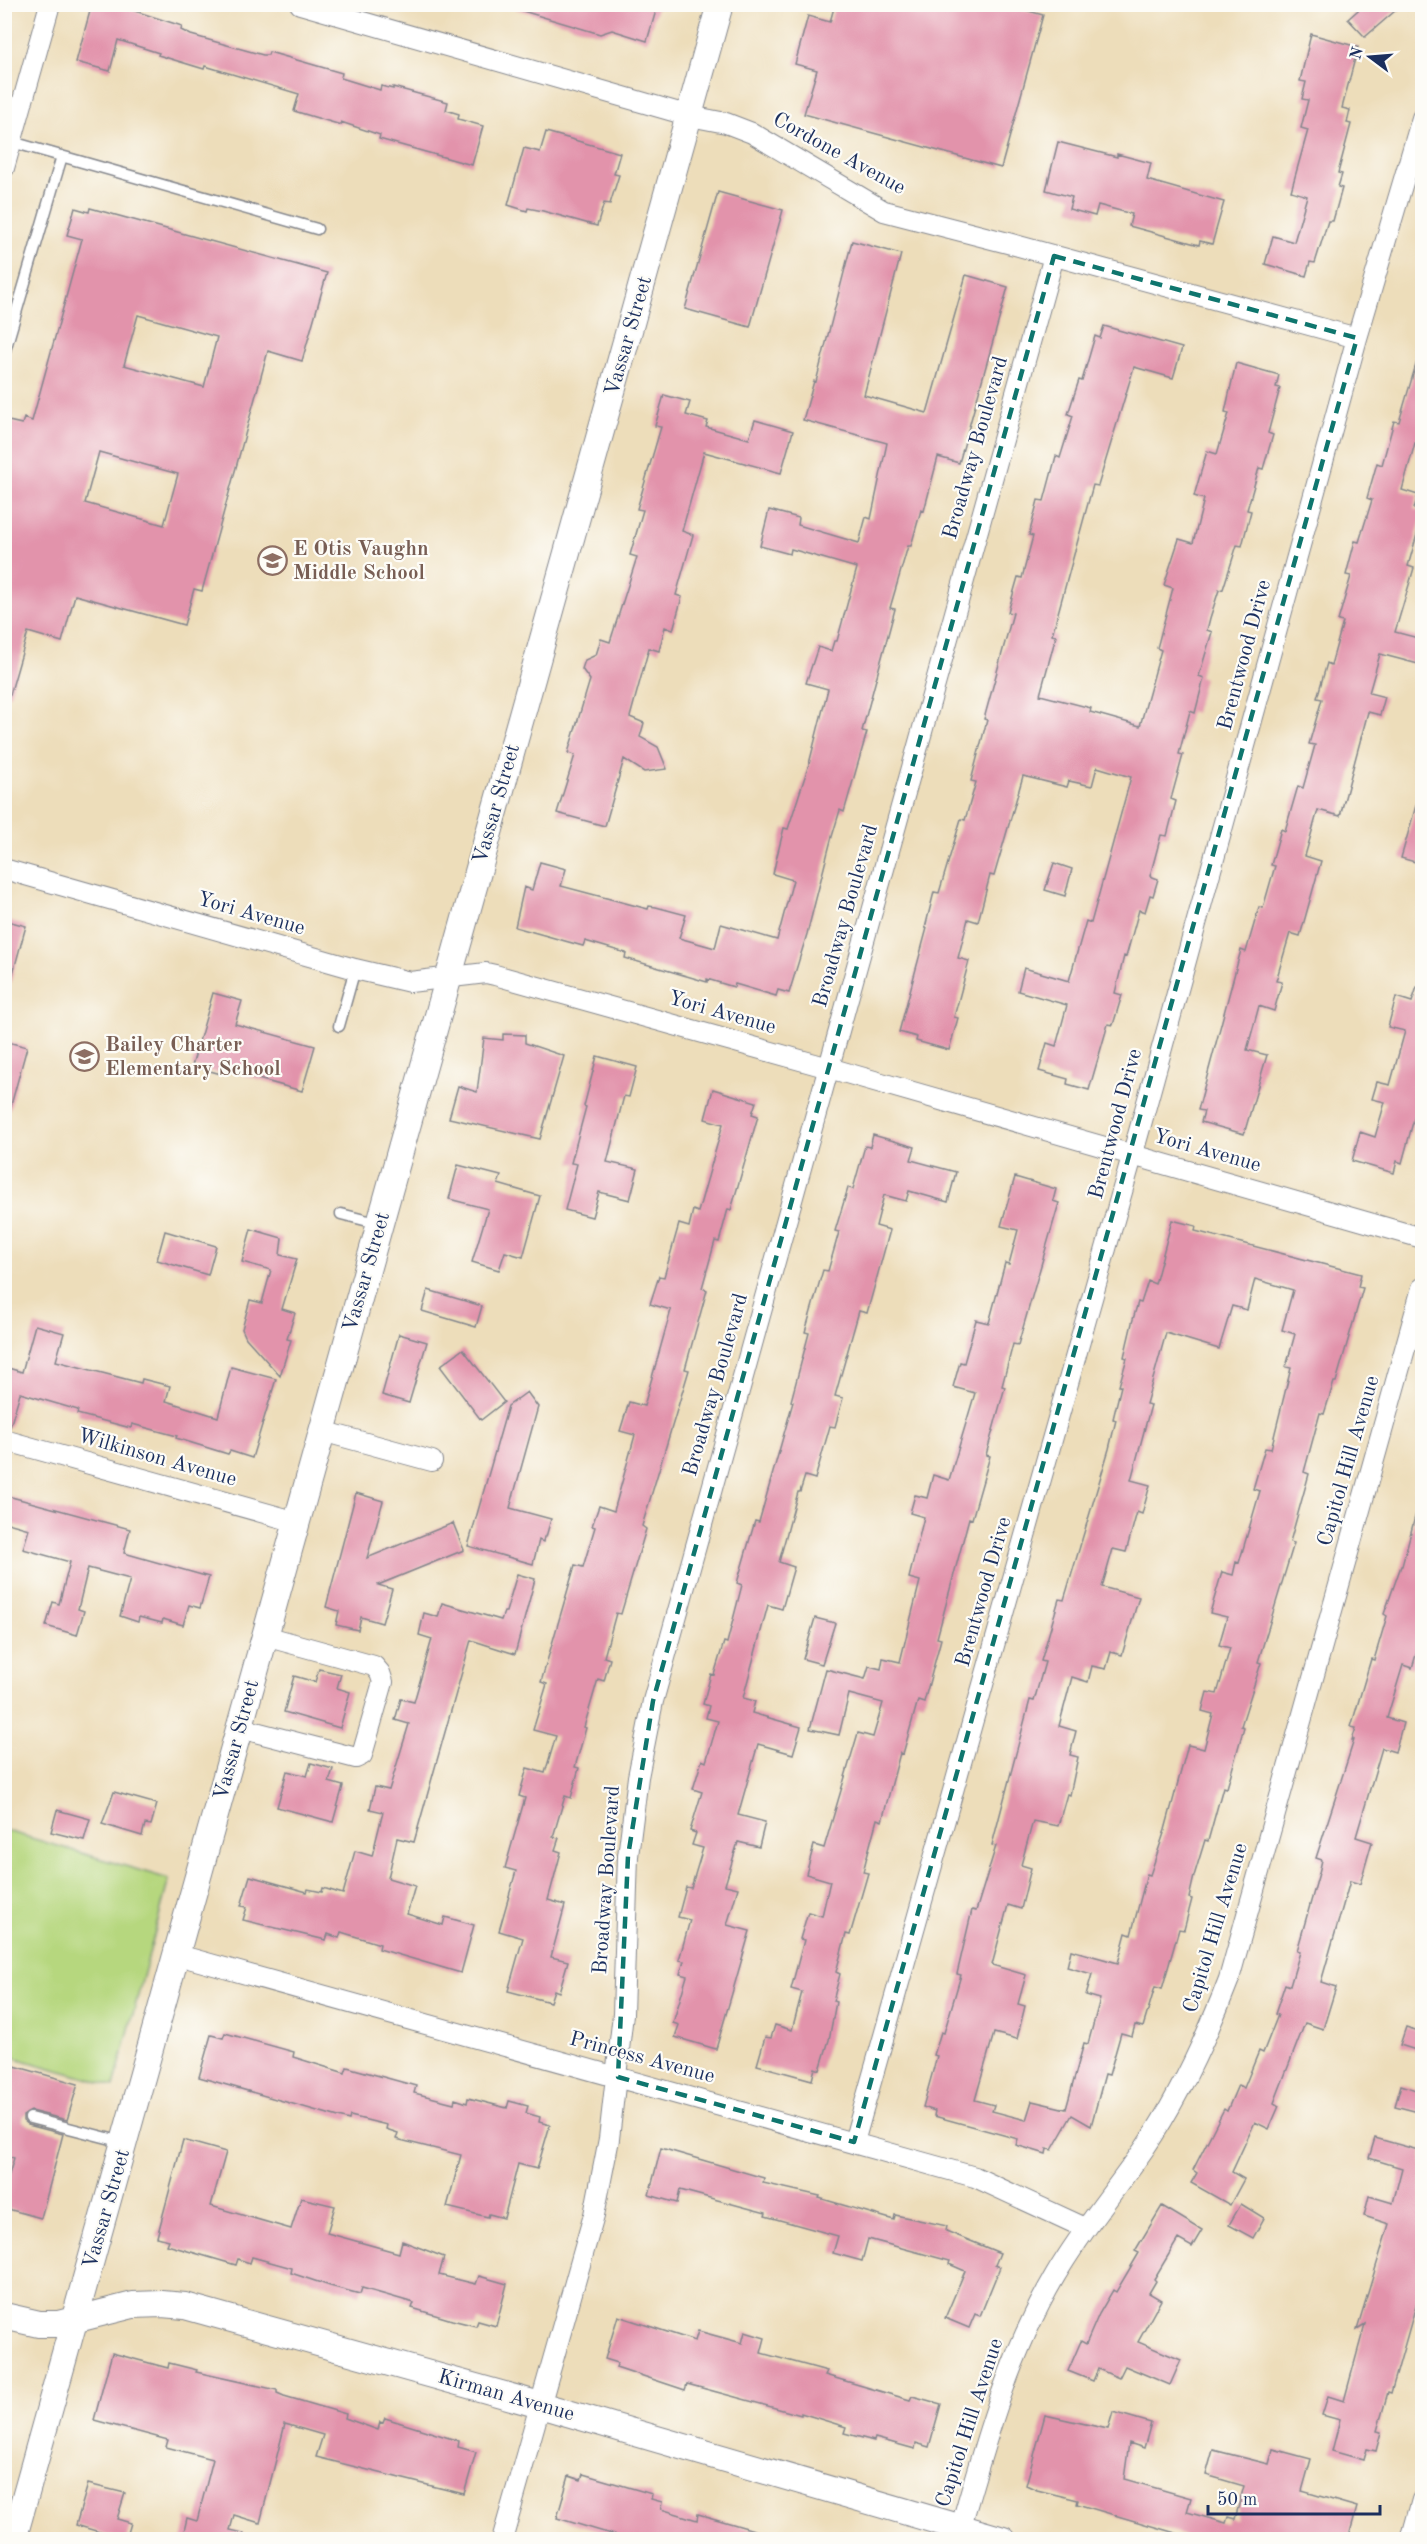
<svg xmlns="http://www.w3.org/2000/svg" width="1427" height="2544" font-family="'Old Standard TT',serif">
<rect width="100%" height="100%" fill="#fdfcf7"/>
<filter id="ink" filterUnits="userSpaceOnUse"><feTurbulence type="fractalNoise" baseFrequency=".0167" numOctaves="2"/><feDisplacementMap in="SourceGraphic" scale="12" xChannelSelector="R" yChannelSelector="G"/><feConvolveMatrix kernelMatrix="1 2 1 2 8 2 1 2 1" color-interpolation-filters="sRGB"/></filter>
<filter id="wash" filterUnits="userSpaceOnUse"><feTurbulence type="fractalNoise" baseFrequency=".008" numOctaves="4" result="noise"/><feDisplacementMap in="SourceGraphic" scale="24" xChannelSelector="R" yChannelSelector="G"/><feGaussianBlur stdDeviation="1.35" result="paint"/><feColorMatrix in="noise" values="0 0 0 0 0 0 0 0 0 0 0 0 0 0 0 0 0 1.4 0 .05"/><feComposite in="paint" operator="in"/></filter>
<g filter="url(#wash)">
<rect width="100%" height="100%" fill="#edddba"/>
<path fill="#b6d77e" stroke="#68836e" stroke-width="1.5" d="M4,1830l165,49 -55,207 -109,-31z"/>
<g id="blocks">
<path fill="#e293ab" fill-rule="evenodd" d="M92,4h22l21,7 47,15 -1,4 10,5 72,20h5l1,-3 73,21 -1,5 39,12 1,-4 12,3v-2l55,15 -2,8 13,4 -1,5 25,7 -11,39 -93,-26 1,-4 -39,-13v3l-47,-14 5,-17 -94,-28 -1,3 -46,-14 1,-2 -41,-13 -8,31 -34,-9z
M517,4h141l-11,37 -35,-11 -12,4 -84,-25z
M835,4h169l39,11 -42,153 -197,-54 13,-44 -22,-6 13,-48 22,6z
M1365,4h38l-38,33 -17,-18z
M1311,34l47,13 -16,61 8,2 -3,13 4,1 -13,49 4,1 -4,13 4,1 -9,33h-5l-13,42 -5,-1 -4,14 -41,-12 8,-28 21,6 13,-46 -16,-5 17,-61 -7,-2 7,-28 -6,-1 4,-17 -6,-1z
M546,132l74,21 -6,21 5,1 -9,29 -6,-1 -7,23 -54,-15 -15,-3 -1,3 -19,-6 16,-57 16,4z
M1058,142l59,15v-3l34,9 -4,17 77,22 -12,42 -12,-3 -1,4 -70,-19 3,-12 -34,-9 -3,11 -26,-7 3,-12 -26,-7z
M718,192l65,18 -33,117 -65,-18z
M75,208l14,4 1,-4 237,65 -25,88 -34,-10 -66,240 -8,-2 -10,36 -109,-30 -13,47 -34,-10 -18,63 -6,-1v-274l18,4 2,-6 8,3 50,-182 -15,-4zM138,315l79,22 -13,50 -80,-22zM99,452l79,22 -14,51 -79,-22z
M852,241l49,13 -37,141 63,18 39,-138 42,12 -49,176 -21,-6 -14,54 -3,-1 -10,36h-3l-18,62 5,1 -33,122 5,1 -23,80 -4,-2 -9,30 -24,94 -18,59 -11,-3 -2,6 -41,-12 -1,3 -27,-8v3l-82,-24 1,-5 -41,-12 -2,5 -68,-19 9,-40 8,3 8,-28 26,7 -5,17 87,23 1,-3 7,1 30,8 -7,23 36,10 6,-24 56,16 16,-60 -20,-6 4,-18 7,-28 4,1 21,-65 19,-75 -22,-6 12,-36 13,4 3,-10h3l20,-73 -66,-19 -1,5 -30,-8 9,-36 30,8 -1,7 61,18 7,-26 5,2 16,-76 -84,-23 11,-39 2,1z
M1104,326l78,22 -9,30 -39,-11 -36,119 -5,-1 -41,150 4,1 -16,59 51,13 -1,4 50,14 21,-76 -4,-2 16,-60 -9,-3 15,-46 14,4 11,-44 -10,-3 13,-45 10,3 12,-41 -4,-1 11,-49 43,12 -3,12 4,1 -12,45 5,2 -10,34 -4,-1 -12,42 4,1 -9,35 -5,-1 -14,44 -4,1 -9,28 -3,12 5,2 -13,44 5,2 -9,35 -5,-2 -11,43 4,1 -12,44 5,2 -9,35 -6,-1 -11,41 8,3 -5,17 -3,-1 -5,17 -6,-2 -13,47 -2,-1 -9,37 7,2 -9,30 -5,-1 -19,66 -22,-6 1,-5 -29,-8 8,-28 9,3 11,-41 -49,-14 6,-23 45,13 17,-60 5,2 40,-146 -34,-10 -5,19 -23,-5 -2,6 -44,-11 -29,100 -4,-1 -12,47 -10,-3 -10,39 11,3 -15,56 4,1 -9,32 -33,-9 1,-4 -18,-5 28,-104h-2l9,-36 5,1 22,-74 4,1 11,-38 -5,-1 16,-61 -3,-1 29,-106 -5,-1 10,-35 4,1 11,-42 -4,-1 9,-35 6,1 12,-45 4,2 13,-42 -5,-2 11,-34 3,1 13,-45 5,2z
M1417,361l5,1v84l-7,-3 -13,47 16,5 -4,14 8,2v6l-14,49 6,2 -19,64 27,7v26l-42,-11 -11,39 16,4 -5,18 -12,-3 -28,104 -22,-6 -13,46 16,5 -21,75 -10,-3 -14,48 6,1 -8,29 -15,-5 -12,44 20,5 -23,79 -43,-12 3,-11 -6,-1 43,-160 5,2 13,-45 4,1 12,-42 -4,-1 10,-36 4,2 13,-45 5,2 12,-43 -6,-1 13,-45 -5,-1 10,-35 4,2 12,-43 -5,-1 13,-45 -5,-1 9,-34 4,1 13,-42 -5,-2 10,-35 5,2 12,-44 5,1z
M664,395l26,7 -4,13 22,6 -2,6 43,12 6,-19 38,11 -12,42 -77,-21 -22,79 11,4 -17,60 6,2 -9,33 -8,-3 -6,24 -10,-3 -19,69 14,6 -4,14 18,10 9,22 -23,3 -20,-13 -19,67 -48,-13 18,-58 -7,-2 22,-73 -8,-11 3,-9 11,-5 5,-16 9,3 27,-85 -7,-2 13,-45 -6,-1 24,-82 -6,-1z
M1417,802h5v62l-21,-6z
M1054,863l18,6 -7,27 -20,-6z
M4,920l22,6 -16,58 -6,-1z
M1417,987h5v89l-6,23 3,1 -17,63 -5,-2 -3,12 -42,-12 8,-29 15,5 10,-35 -13,-3 5,-17 13,3 15,-54 -17,-4 8,-30 16,5z
M213,993l29,8 -7,23 80,22 -13,45 -80,-22 -1,5 -29,-8z
M503,1034l22,1v8l39,13 -24,83 -91,-21 9,-32 19,6 7,-54 19,2z
M4,1041l23,6 -17,62 -6,-1z
M597,1056l40,11 -8,30 -5,-1 -17,66 31,7 -8,31 -31,-8 -7,25 -27,-7 12,-46 -6,-1 15,-56 -2,-1z
M713,1089l43,13 -4,12 6,2 -27,94 -3,-1 -9,33 -4,-1 -13,47 5,2 -22,79 4,1 -47,156 4,3 -25,85 -5,-1 -12,44 6,2 -6,22 -6,-2 -14,48 2,1 -11,39 4,1 -8,30 -6,-2 -12,41 6,1 -4,12 6,2 -13,48 17,5 -14,52 17,4 -9,31 -5,-2 -4,12 -42,-11 15,-53 -24,-7 17,-60 -11,-3 20,-70 -6,-2 8,-28 18,5 11,-37 -23,-6 14,-46 -6,-2 34,-117 8,2 12,-40 -3,-1 7,-20 15,5 21,-76 -15,-4 9,-29 15,4 27,-96 -21,-6 9,-28 5,1 15,-53 10,3 4,-17 5,2 25,-88 -18,-5z
M873,1135l42,12 -4,13 45,12 -8,30 -39,-11 -3,10 -22,-6 -8,31 14,4 -23,83 -8,-2 -24,85 8,2 -8,29 -5,-1 -15,53 -10,-3 -5,16h-2l-19,70 15,5 -12,42 -14,-4 -25,93 12,3 -3,12 49,14 -8,27 -35,-10 -20,71 27,7 -6,25 -21,-5 -13,43 13,3 -11,37 23,6 -34,118 -41,-12 4,-12 -6,-2 14,-47 -7,-2 4,-13 -5,-1 11,-40 -12,-3 8,-30 5,1 12,-40 -11,-3 4,-12 -6,-2 12,-39 -9,-3 9,-29 4,2 12,-41 -12,-3 3,-12 -6,-2 8,-30 3,1 10,-33 3,1 15,-58 -5,-2 18,-62 4,1 34,-120 -2,-1 18,-68 -4,-1 18,-62 5,1 11,-39 -4,-1 13,-43 5,1 12,-43 5,1z
M458,1165l43,11 -3,8 42,12 -17,61 -18,-5 -6,18 -27,-8 16,-53 -39,-10z
M1015,1177l41,12 -3,12 6,2 -41,142 -5,-1 -11,42 3,1 -19,68 4,1 -18,63 -3,-1 -32,120 4,1 -17,63 -6,-2 -15,54 -3,-1 -18,68 -5,-2 -11,41 -3,12 5,1 -18,62 -4,-1 -10,38 4,2 -7,27 3,1 -7,38 -9,30 -5,-2 -3,12 -55,-15 8,-28 6,1 4,-13 17,5 10,-38 -11,-3 13,-49 -4,-1 8,-27 14,4 8,-35 -24,-7 8,-29 10,3 34,-115 15,4 10,-34 -34,-9 -10,41 -29,-6 16,-60 39,10 4,-13 12,3 2,-11 17,4 20,-81 -11,-3 15,-61 -14,-4 5,-18 12,3 6,-23 16,5 26,-87 -22,-6 7,-25 4,1 12,-43 13,3 16,-60 4,1 9,-34 -17,-4z
M1172,1220l24,6 -1,5 166,43 -3,13 5,1 -27,94h-2l-10,32 -4,-1 -16,59 5,2 -19,68 4,1 -36,119 3,1 -20,63 3,1 -17,61 -4,-1 -15,54 -3,-1 -11,36 -5,22 3,1 -8,31 -5,-1 -17,60 -7,-2 -12,40 -8,-2 -3,11 -11,-3 -12,42 -4,-1 -14,52 -19,-11 -20,35 -5,-1 -1,5 -30,-9 2,-6 -84,-23 1,-5 -12,-4 14,-51 -3,-1 7,-23 3,1 17,-58 -4,-1 15,-64 4,1 20,-65 -4,-1 38,-145 4,1 11,-39 -4,-1 18,-62 5,1 45,-151 7,-29 -3,-1 8,-33h-2l8,-28 -3,-1 8,-34 6,-21 3,1 7,-22 7,3zM1255,1279l38,11 -11,40 13,4 -9,33 5,1 -20,81 -6,-1 -12,41 7,2 -21,72 -3,-1 -3,13 -11,-3 -12,41 17,4 -8,28 11,3 -13,46 -10,-2 -5,19 11,3 -9,35 -16,-4 -23,85 -15,45 -3,-1 -16,61 -5,-2 -8,30 -47,-13 -4,17 25,7 -6,21 14,4 -12,45 -4,-1 -18,66 -34,-8 -6,19 -34,-9 2,-6 -19,-5 19,-67 23,6 8,-33 -7,-2 8,-29 -34,-10 16,-60 13,4 10,-41 -10,-3 12,-44 25,5 9,-32 3,1 8,-38 -8,-2 6,-24 -17,-5 13,-49 16,5 4,-16 14,3 5,-17 11,3 17,-58 -37,-10 11,-38 13,3 11,-40 5,2 8,-29 -19,-5 20,-75 -5,-1 20,-71 53,16 13,-43 15,4z
M251,1229l31,9 -2,17 17,4 -15,50 13,4 -8,26 4,1 -11,36 -34,-38 -4,-9 8,-29 12,3 9,-33 -29,-8z
M165,1231l51,15 -8,29 -51,-15z
M428,1290l54,16 -6,21 -54,-16z
M35,1325l29,8 -8,28 85,22 1,-4 28,7 -4,15 52,16 13,-50 45,12 -24,79 -22,-7 -2,3 -52,-16 1,-2 -45,-12 -1,4 -54,-14 1,-4 -58,-17 -10,34h-6v-47l4,-12 14,4z
M399,1334l28,8 -18,61 -27,-8z
M463,1349l41,53 -23,18 -41,-54z
M527,1392l11,15 -28,101 41,11 -5,18h-2l-1,5 -4,-2 -6,24 -65,-18 40,-140z
M356,1493l27,8 -16,57 86,-35 11,27 -86,35 14,4 -10,34 -21,-6 -3,13 -22,-5 3,-14 -13,-4z
M4,1495l126,34 -6,24 85,24 -9,31 -11,-3 -6,20 -20,-6 -1,4 -23,-6 -1,5 -18,-6 10,-37 -42,-11 -10,41 6,2 -7,24 -31,-9 7,-24 6,2 11,-42 -47,-13 6,-20 -25,-7z
M1416,1513l6,1v121l-10,33 -9,-3 -16,53 16,5 -8,29 -13,-4 -26,89 16,5 -12,42 -10,-3 -29,101 15,5 -13,42 -18,-6 -31,80 5,3 -10,23 -14,-7 -23,50 12,7 -14,26 -39,-22 6,-10 -4,-3 31,-61 3,2 11,-26 6,3 15,-37 4,2 15,-38 -3,-1 10,-30 5,2 10,-34 -3,-1 22,-78 3,-13 -6,-2 38,-118h-2l4,-12 -5,-1 20,-68 3,1 13,-44 -3,-2 17,-48h1z
M517,1574l18,5 -20,75 -44,-14 -57,202 -17,-4 -9,40 27,8 -8,28 36,11 2,-8 29,8 -13,48 -82,-24 1,-5 -39,-12 -2,6 -11,-4 -2,6 -83,-20 4,-13 -6,-1 9,-30 57,16 1,-3 14,3 1,-4 20,6 12,-43 17,5 11,-44 -13,-3 5,-22 14,3 20,-66 -14,-4 6,-21 13,3 18,-63 -13,-4 5,-22 14,4 4,-14 59,17 3,-8h2z
M815,1618l20,5 -13,41 -19,-5z
M319,1669l22,5 -4,14 13,4 -10,36 -56,-16 10,-36 21,6z
M311,1763l22,6 -4,13 14,4 -10,36 -56,-15 10,-36 20,5z
M114,1792l43,12 -6,21 -6,-1 -3,12 -40,-12z
M57,1810l33,9 -6,21 -33,-8z
M1406,2027l16,5v20l-22,-7z
M225,2033l69,19 -1,5 52,16 2,-6 69,19 -2,7 40,10 1,-4 12,4 1,-5 39,10 2,-7 19,5 -2,7 14,4 -1,5 11,3 -13,44 -19,-5 -14,54 -15,-4 -1,3 -41,-10 14,-52 -65,-16 2,-6 -12,-4 1,-4 -37,-9 -1,4 -150,-43 12,-42 12,3z
M4,2063l74,21 -11,36 -36,-9 -8,5v5l5,4 35,9 -22,84 -37,-10v-17l10,-33 -10,-3z
M1401,2085l21,7v21l-27,-7z
M1375,2138l47,13v133l-31,109 -3,-1 -11,39 4,1 -5,19 -9,-2 -3,11 -32,-9 8,-31 -18,-5 6,-19 16,5 21,-77 -8,5 32,-105 -25,-8 5,-20 24,7 9,-35 -33,-10z
M183,2140l43,12 -15,54 80,23 10,-31 34,8 -8,27 72,20 3,-12 42,16 -5,18 37,9 3,-8 28,8 -11,42 -18,-5 -2,5 -24,-6 -40,-12 2,-5 -52,-15 -2,6 -30,-8 -39,-13 1,-5 -40,-11 -2,6 -12,-4 -2,6 -69,-20 2,-5 -12,-3z
M661,2148l103,30 -1,5 57,13 -1,2 75,22 1,-5 52,11 -1,5 54,22 -5,12 5,2 -20,49 -5,-2 -6,14 -24,-10 20,-47 -16,-7 1,-3 -82,-22 -6,22 -29,-8 5,-17 -73,-20 1,-3 -86,-23 -3,13 -28,-8z
M1241,2204l23,14 -11,20 -24,-13z
M1162,2206l40,24 -10,17 -14,-8 -24,40 2,2 -7,12 12,7 -23,42 43,18 -11,25 -45,-19 -6,12 -21,-9 -5,12 -25,-10 13,-30 5,3 13,-30 14,-24 3,2 23,-39 -4,-2z
M618,2316l77,25 3,-10 44,12 3,-11 20,6 -4,15 66,18 -2,4 85,25 2,-4 29,8 -12,43 -13,-4 -1,6 -40,-11 -1,3 -30,-8 2,-6 -45,-14v2l-114,-31 -2,6 -69,-23 2,-4 -13,-4z
M112,2353l56,15 1,-5 28,7 -1,2 81,18v3l7,3 62,18 -1,4 33,12 2,-8 3,1 2,-5 74,23 -1,6 18,5 -12,42 -148,-37 7,-22 -38,-11 -25,99 -26,-8 -4,15 14,3 -1,7h-61l5,-22 10,3 16,-62 -47,-12 2,-7 -74,-20z
M1113,2412l38,11 -7,25 -15,-5 -5,36 67,19 -4,14 39,11 2,-6 7,2 9,-33 -38,-11 7,-25 56,14 4,-15 38,10 -9,32 55,16 -9,33h-149l-122,-36 1,-4 -41,-10 -11,-5 19,-70 63,14z
M583,2474l69,20 -1,5 11,3 -1,7 36,11 1,-6 70,20 -1,6h-136l-74,-22 12,-42 12,4z
M88,2484l37,9 -8,26 14,4 -5,17 -50,-15z"/>
</g>
</g>
<g filter="url(#ink)">
<use href="#blocks" fill-opacity="0" stroke="#84868c" stroke-width="1.5"/>
<g fill="none" stroke-linecap="round" stroke-linejoin="round">
<defs>
<path id="service" d="M12,142l305,87
M4,354l58,-198
M339,1026l16,-57
M341,1214l39,10
M30,2118l93,24"/>
<path id="minor" d="M300,4l390,112 36,7 26,10 132,78 120,31 353,96
M4,168l46,-164
M4,869l351,100 55,13 76,-9 9,2 334,93 593,170
M322,1431l110,30
M4,1440l293,82
M240,1728l116,30 6,-3 21,-73 -3,-9 -6,-7 -109,-30
M178,1955l797,222 110,51
M854,2142l286,-1014 217,-790 65,-220
M502,2540l92,-325 15,-76 14,-125 5,-158 10,-79 15,-76 401,-1445
M957,2540c26,-91 50,-182 98,-264 26,-45 59,-84 89,-127 36,-53 62,-110 85,-170l193,-691
M1411,2540l11,-40"/>
<path id="tertiary" d="M4,2316l35,8h19l75,-19 29,-1 23,2 355,99 463,135
M13,2540l707,-2536"/>
</defs>
<use href="#service" stroke="#84868c" stroke-width="13"/>
<use href="#minor" stroke="#84868c" stroke-width="22"/>
<use href="#tertiary" stroke="#84868c" stroke-width="28"/>
<use href="#service" stroke="#fff" stroke-width="10"/>
<use href="#minor" stroke="#fff" stroke-width="20"/>
<use href="#tertiary" stroke="#fff" stroke-width="26"/>
</g>
</g>
<path fill="none" stroke="#0f766e" stroke-width="4.5" stroke-dasharray="12 8" stroke-linejoin="round" d="M1054,256l303,82 -503,1804 -236,-65 10,-221 25,-155z"/>
<defs>
<symbol id="school-ring" viewBox="-11 -11 22 22"><circle r="9.5" fill="#fdfcf7" stroke="#8d6e63" stroke-width="1.5"/><path d="M0-5L7-2L0 1L-7-2ZM-4 1L0 2.5L4 1V4Q0 6-4 4Z" fill="#8d6e63"/></symbol>
</defs>
<g fill-rule="evenodd">
<use href="#school-ring" x="256" y="544" width="33" height="33"/>
<use href="#school-ring" x="68" y="1040" width="33" height="33"/>
</g>
<g text-anchor="middle" dominant-baseline="central" stroke-width="4.5" stroke-linejoin="round" paint-order="stroke">
<g font-size="21" fill="#1b2f5e" stroke="#fdfcf7">
<text transform="translate(839 154) rotate(29)">Cordone Avenue</text>
<text transform="translate(629 336) rotate(-74)">Vassar Street</text>
<text transform="translate(976 448) rotate(-74)">Broadway Boulevard</text>
<text transform="translate(1245 655) rotate(-75)">Brentwood Drive</text>
<text transform="translate(497 804) rotate(-74)">Vassar Street</text>
<text transform="translate(251 914) rotate(16)">Yori Avenue</text>
<text transform="translate(846 916) rotate(-74)">Broadway Boulevard</text>
<text transform="translate(722 1013) rotate(16)">Yori Avenue</text>
<text transform="translate(1116 1124) rotate(-75)">Brentwood Drive</text>
<text transform="translate(1207 1151) rotate(16)">Yori Avenue</text>
<text transform="translate(367 1272) rotate(-74)">Vassar Street</text>
<text transform="translate(716 1385) rotate(-74)">Broadway Boulevard</text>
<text transform="translate(157 1458) rotate(16)">Wilkinson Avenue</text>
<text transform="translate(1349 1461) rotate(-74)">Capitol Hill Avenue</text>
<text transform="translate(984 1592) rotate(-74)">Brentwood Drive</text>
<text transform="translate(237 1740) rotate(-75)">Vassar Street</text>
<text transform="translate(607 1880) rotate(-86)">Broadway Boulevard</text>
<text transform="translate(1216 1928) rotate(-73)">Capitol Hill Avenue</text>
<text transform="translate(642 2058) rotate(15)">Princess Avenue</text>
<text transform="translate(107 2209) rotate(-74)">Vassar Street</text>
<text transform="translate(506 2396) rotate(16)">Kirman Avenue</text>
<text transform="translate(970 2423) rotate(-72)">Capitol Hill Avenue</text>
</g>
<g font-size="21" font-weight="bold" fill="#785e54" stroke="#fdfcf7" text-anchor="start">
<text x="293" y="549">E Otis Vaughn<tspan x="293" dy="24">Middle School</tspan></text>
<text x="105" y="1045">Bailey Charter<tspan x="105" dy="24">Elementary School</tspan></text>
</g>
</g>
<rect width="1427" height="2544" fill="none" stroke="#fdfcf7" stroke-width="24"/>
<g transform="translate(1370 57) rotate(286)" stroke="#fdfcf7" stroke-width="4.5" paint-order="stroke">
<path d="M0-4.5L10 22L0 15L-10 22Z" fill="#1b2f5e"/>
<text y="-9" font-size="16" font-weight="bold" text-anchor="middle" fill="#1b2f5e">N</text>
</g>
<path d="M1208 2505v9h172v-9" fill="none" stroke="#1b2f5e" stroke-width="3"/>
<text x="1217" y="2505" font-size="18" fill="#1b2f5e" stroke="#fdfcf7" stroke-width="4.5" paint-order="stroke">50 m</text>
</svg>
